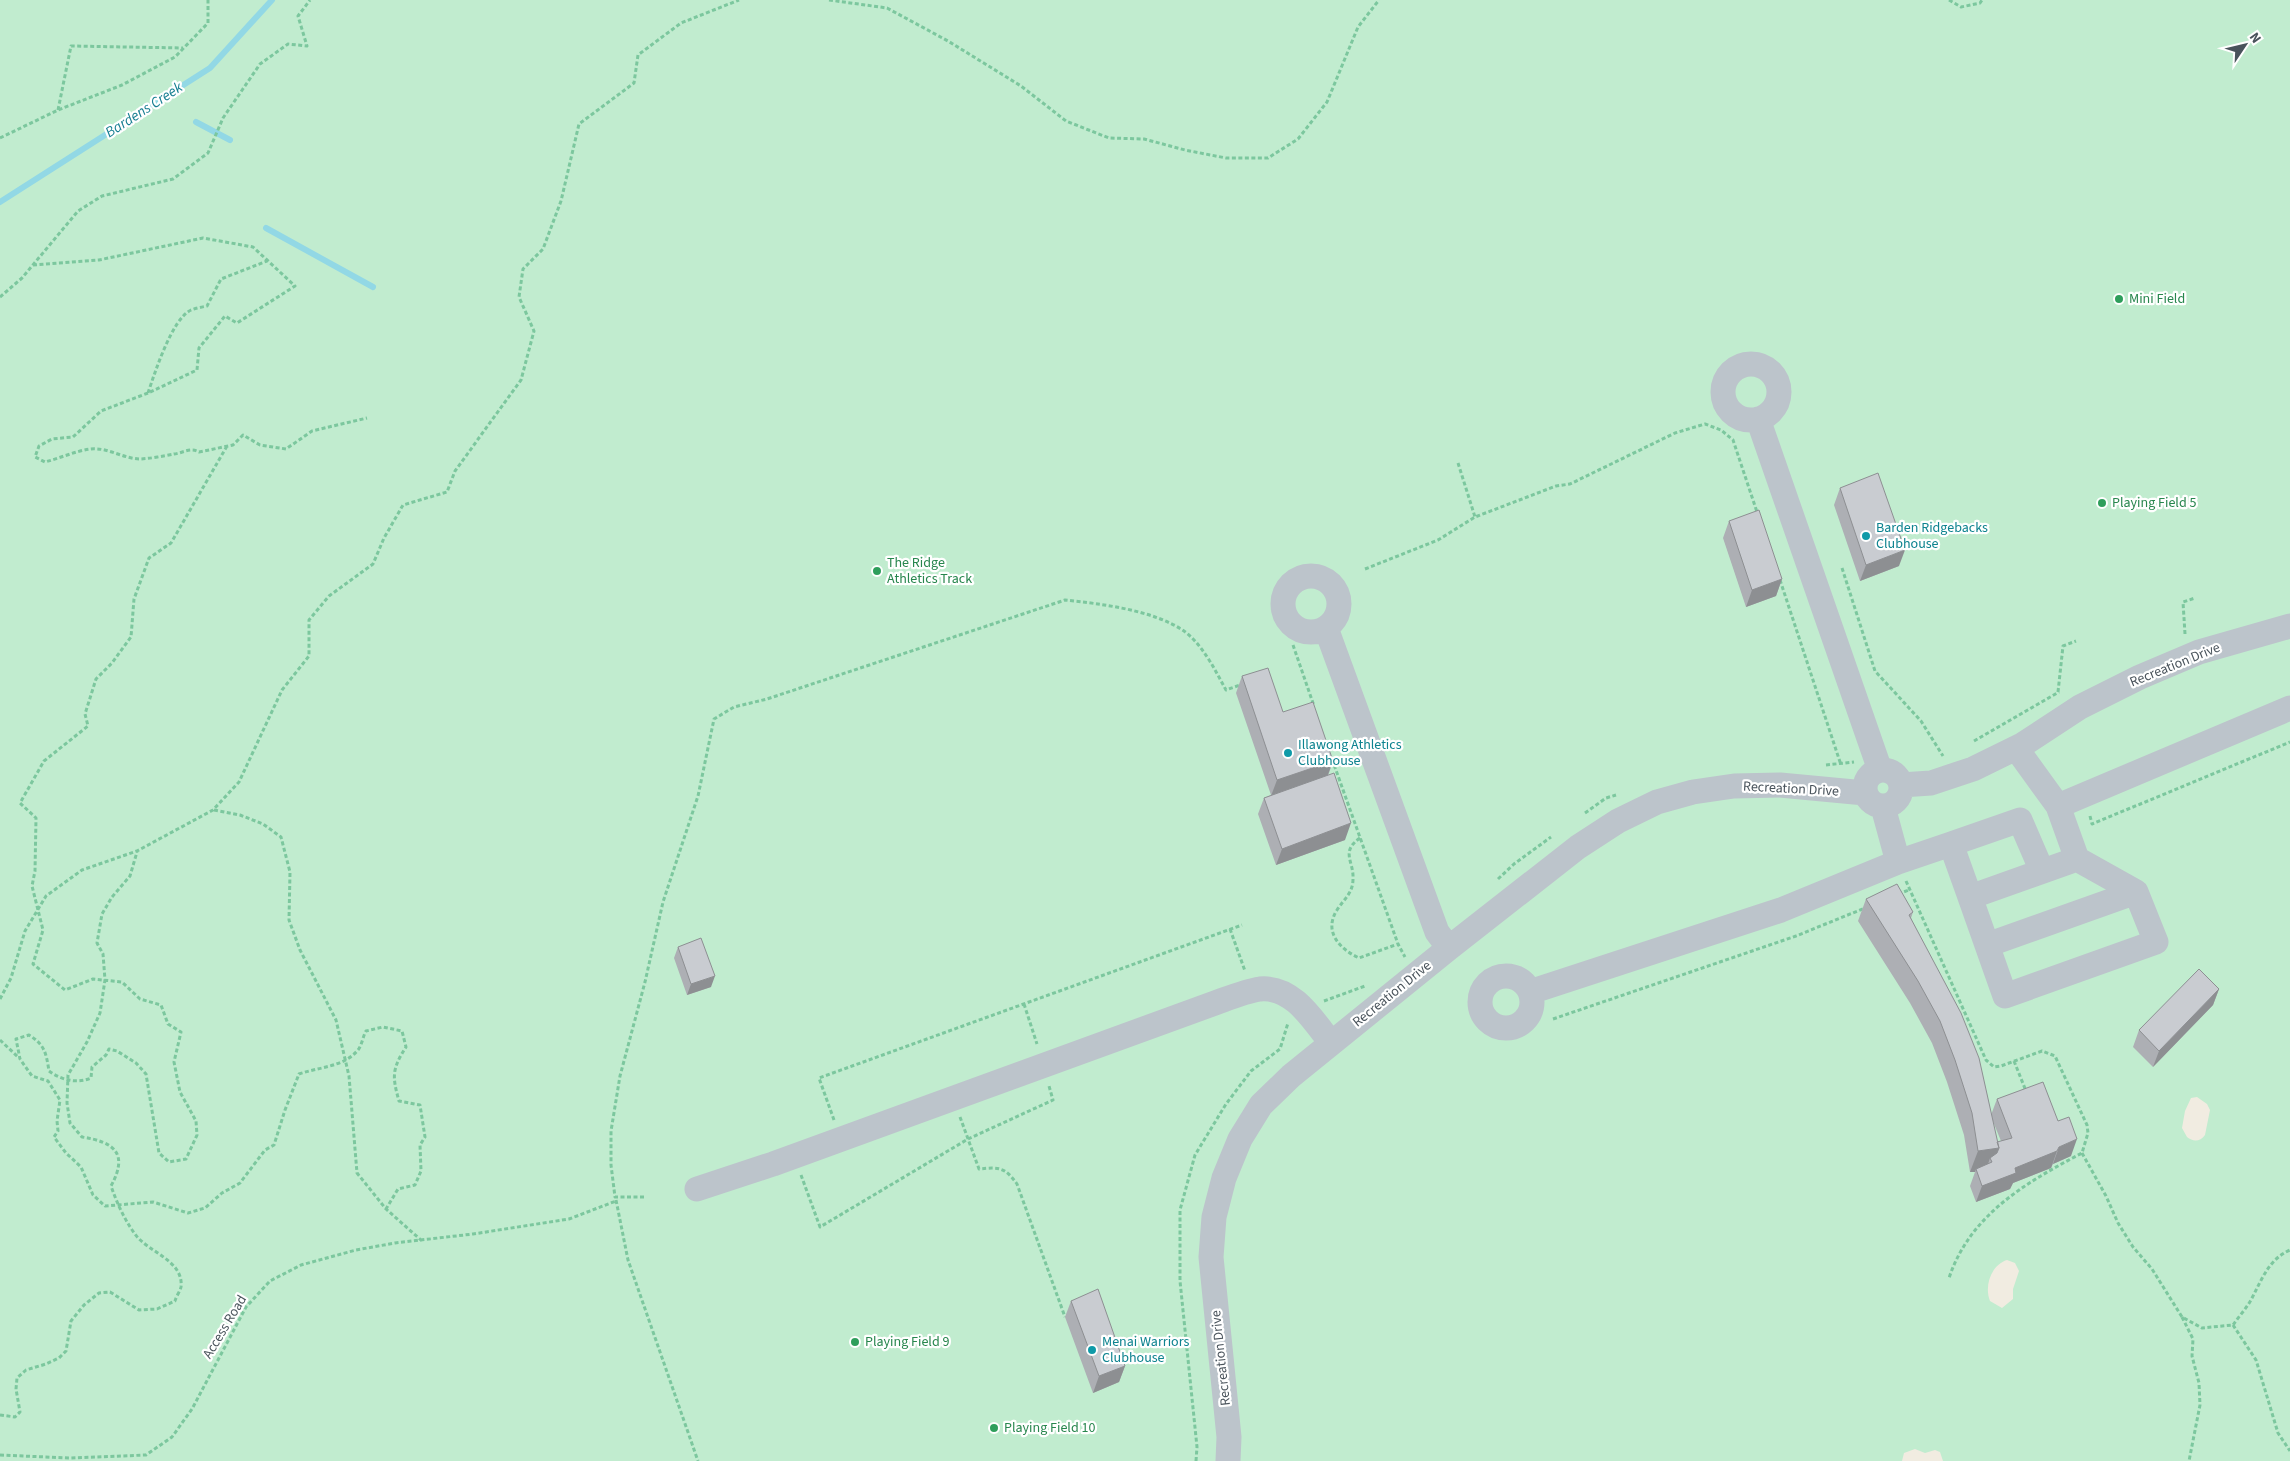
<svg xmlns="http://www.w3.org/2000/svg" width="2290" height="1461" font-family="'Source Sans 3',sans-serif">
<rect width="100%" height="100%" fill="#f2efef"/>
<path fill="#c1eccf" d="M0,0h2290v1461h-2290z"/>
<path fill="#f1ece1" d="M2197,1097l10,7 3,6 -5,25c-5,7 -12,7 -18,2l-5,-9 3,-17 6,-13z
M2007,1260l8,3 4,8 -6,18v10l-11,9 -12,-7c-6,-15 1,-36 17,-41z
M1915,1449l10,4 10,-3 5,2 3,9h-41l2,-8z"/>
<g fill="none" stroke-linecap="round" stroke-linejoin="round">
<path stroke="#92d8e5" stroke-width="6" d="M196,122l34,18
M0,202l210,-134 62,-68
M266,228l107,59"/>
<path stroke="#7cc79e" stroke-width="3" stroke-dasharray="4 2.5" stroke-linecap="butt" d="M829,0l58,8 61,33 73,45 45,35 43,17 35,1 41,11 41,8h42l30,-19 29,-37 31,-75 21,-27
M1949,0l12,7 19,-4 2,-3
M58,110l13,-64 112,2
M0,138l58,-28 64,-25 53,-28 33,-34v-23
M33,265l66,-5 104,-22 50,9 42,39 -58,37 -12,-7 -26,32 -2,22 -49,23c7,-21 24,-74 43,-83 5,-2 11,-3 16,-4l14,-27 46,-18
M0,297l22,-19 56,-67 24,-15 71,-17 35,-26 15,-35 37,-54 28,-20 19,2 -9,-30 12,-16
M148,393l-47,18 -28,26 -21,2 -13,7 -4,11 10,5c15,-4 31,-11 45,-13 17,-2 32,9 49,10 8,0 26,-3 35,-5 9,-1 16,-7 25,-2l34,-7 10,-10 17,10 26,4 26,-18 55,-13
M227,446l-56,97 -22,15 -15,41 -3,38 -19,26 -16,16 -11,35 3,12 -44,35 -24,42 16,15 -1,53 -3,15 11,44 -10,34 32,26 28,-11 29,3 18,17 21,6 7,19 13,8 -7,30 6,30 16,29 1,14 -11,24 -17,3 -10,-9 -13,-79 -10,-11 -19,-12 -8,-2 -3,6 -14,12 -1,11c-14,6 -30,2 -42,-7 -3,-18 -4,-26 -20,-36l-13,4 4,20 12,17 16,5 12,19 -3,21 1,10 -4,6 12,16 15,14 12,28 12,11 48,-4 35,11 17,-5 17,-15 18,-10 25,-33 9,-5 11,-35 14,-36c20,-7 45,-7 59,-24 4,-5 5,-14 8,-19l17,-4 19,4 4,16c-14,22 -14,29 -7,54l21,4 5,32 -5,8 1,26 -6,14 -17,4 -12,20
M1458,463l17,54
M1842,568l33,103 46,50 22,35
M1365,569l73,-29 37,-23 81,-31 14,-2 105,-51 30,-9 16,6 12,10 25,75
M1780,580l61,185
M2185,634l-2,-32 12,-4
M1293,645l21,61
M2058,692l5,-46 13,-5
M1974,741l85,-49
M1332,759l66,185 7,13
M1826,765l28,-3
M214,810l26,5 23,9 18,13 9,35 -1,48 11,30 36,70 13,56 8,97 29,36 36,32
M1585,813l21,-15 10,-3
M2090,816l2,8 198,-82
M1360,838c-20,14 -6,23 -7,41 0,14 -9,20 -16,31 -14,22 3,39 22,48l39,-14
M1498,879l16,-15 37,-27
M1906,881l80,179 8,7 7,-1 41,-15 13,5 32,69 1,8 -6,20c-57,30 -112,62 -133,125
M1898,894l11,-4
M1230,929l15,42
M0,999l11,-21 14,-47 21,-35 36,-26 55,-19 76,-41 26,-28 43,-92 27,-34v-36l20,-24 44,-32 11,-26 19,-33 44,-13 8,-21 66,-91 13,-49 -15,-34 4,-28 20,-20 18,-48 18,-77 55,-41 4,-28 43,-32 58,-23
M1324,1001l41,-15
M1024,1004l13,40
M1553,1019l243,-83 69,-28
M0,1040l19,18
M2014,1061l12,30
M960,1117l19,52c20,-2 26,-2 38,15l48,133
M834,1120l-15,-42 423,-153
M2082,1153l24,43 12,27 15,24 19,22 30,48 20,11 31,-3c6,-9 14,-17 19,-27 10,-19 17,-39 38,-48
M801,1175l19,52 148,-88 85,-39 -4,-14
M644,1197h-29l-4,-32v-34l9,-55 25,-94 18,-80 35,-106 16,-77 20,-12 33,-8 298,-99c37,4 88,10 119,31 19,14 31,39 42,59l14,-5
M616,1200l12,60 70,201
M2182,1317l11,22 -1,17 7,27 1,22 -11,56
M2233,1325l23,35 22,73 12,18
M0,1415l15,2 5,-5 -4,-23 1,-11 9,-8 20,-6 13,-6 7,-7 5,-30 13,-16 15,-12 11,-1 29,18 18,-1 18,-8c1,-4 5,-10 6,-14 3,-27 -34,-35 -46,-53 -11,-15 -18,-31 -24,-48 18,-33 3,-44 -29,-49l-12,-14 -3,-20 1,-28 19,-33 13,-29 5,-33 -2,-26 -6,-11 5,-29 10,-17 18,-21 7,-24
M0,1455l69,3 77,-3 26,-18 20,-28 54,-102 24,-26 31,-16 55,-15 39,-7 78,-9 96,-15 47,-18
M1196,1461l1,-14 -17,-166v-71l15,-55 31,-51 25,-33 29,-22 8,-26"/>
<path stroke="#bcc4cb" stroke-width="25" d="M1723 392a28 28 0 1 1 56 0a28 28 0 1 1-56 0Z
M1758,419l122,351
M1283 604a28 28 0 1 1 56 0a28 28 0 1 1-56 0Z
M1326,628l111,304 12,16
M2016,748l42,58 232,-98
M1865 788a18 18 0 1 1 36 0a18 18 0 1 1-36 0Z
M1901,785l30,-2 42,-14 49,-24 58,-38 60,-30 59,-25 91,-26
M1883,807l15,55
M1951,844l69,-24 22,51
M1970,897l35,99 151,-54 -20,-50 -59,-33
M1987,945l149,-53
M1480 1002a26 26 0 1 1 52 0a26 26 0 1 1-52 0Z
M1530,992l251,-82 117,-48 53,-18 19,53 107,-38 -19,-53
M697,1189l76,-25 442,-161c14,-5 31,-12 45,-14 33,-3 53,31 71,54
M1228,1461l1,-24 -18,-180 3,-40 10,-39 16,-39 21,-34 30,-29 158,-128 129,-101 40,-26 39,-19 36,-10 41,-6 46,-1 85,8"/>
</g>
<path fill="#adafb4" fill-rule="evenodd" d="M1840,488l59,78 -39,15 -26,-76z
M1729,521l53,58 -6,17 -30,11 -23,-69z
M1242,676l41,36 50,49 -5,15 17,64 -69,25 -18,-51 6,-16 7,-3 -35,-102z
M1866,899l47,13 -2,6 80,197 6,-16 74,57 -18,8 -2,4 -38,15 -3,6 -34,13 -6,-16 5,-14h-5l-6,-37 -17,-53 -15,-39 -22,-40 -52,-82zM1992,1119l9,22 -4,1z
M678,947l33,40 -24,8 -13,-37z
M2219,989l-6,16 -60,62 -20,-20 6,-17z
M1071,1301l54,65 -6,16 -26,11 -28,-76z"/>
<path fill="#8d8f92" d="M1905,550l-6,16 -39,15 6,-16z
M1782,579l-6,17 -30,11 6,-17z
M1333,761l-6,16 -56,19 6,-16z
M1351,823l-6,17 -69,25 6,-16z
M715,976l-4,11 -24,8 4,-11z
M2219,989l-6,16 -60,62 6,-16z
M2077,1139l-6,17 -18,8 6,-17z
M1999,1148l-8,22 1,-8 -2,-4 -4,12 -10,-1 -1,3h-5l8,-21z
M2057,1151l-6,17 -38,15 -3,6 -34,13 6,-16 33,-18z
M1125,1366l-6,16 -26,11 6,-17z"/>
<path fill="#c9ccd1" stroke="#8d8f92" d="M1878,473l27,77 -39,15 -26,-77z
M1759,510l23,69 -30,11 -23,-69z
M1268,668l15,44 30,-10 20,59 -56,19 -35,-104z
M1334,773l17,50 -69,26 -18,-51z
M1897,884l16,28 -4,3 52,98 18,45 20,90 -21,3 -6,-38 -17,-53 -15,-39 -22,-40 -52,-82z
M701,938l14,38 -24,8 -13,-37z
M2199,969l20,20 -60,62 -20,-21z
M2043,1082l15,39 11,-4 8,22 -18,8 -2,4 -42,17 1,5 -34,13 -6,-17 16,-7 -2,-4 7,-5 2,-5 -2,-6 15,-4 -15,-39z
M1098,1289l27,77 -26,10 -28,-75z"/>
<g fill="#2e9e5b" stroke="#fff" stroke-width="2">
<circle cx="2119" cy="299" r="5"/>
<circle cx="2102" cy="503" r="5"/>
<circle cx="877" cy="571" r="5"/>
<circle cx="855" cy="1342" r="5"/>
<circle cx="994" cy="1428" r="5"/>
</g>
<g fill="#0f9aa8" stroke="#fff" stroke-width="2">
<circle cx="1866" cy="536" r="5"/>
<circle cx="1288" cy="753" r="5"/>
<circle cx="1092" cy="1350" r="5"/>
</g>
<g text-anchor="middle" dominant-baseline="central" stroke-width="4.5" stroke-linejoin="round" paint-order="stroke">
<g font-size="14" fill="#27864d" stroke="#fff" text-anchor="start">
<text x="2129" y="299">Mini Field</text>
<text x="2112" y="503">Playing Field 5</text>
<text x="887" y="563">The Ridge<tspan x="887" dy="16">Athletics Track</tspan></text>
<text x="865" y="1342">Playing Field 9</text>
<text x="1004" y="1428">Playing Field 10</text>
</g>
<g font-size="14" fill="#0d838f" stroke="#fff" text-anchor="start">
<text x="1876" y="528">Barden Ridgebacks<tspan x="1876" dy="16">Clubhouse</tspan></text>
<text x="1298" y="745">Illawong Athletics<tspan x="1298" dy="16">Clubhouse</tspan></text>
<text x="1102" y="1342">Menai Warriors<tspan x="1102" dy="16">Clubhouse</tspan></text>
</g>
<g font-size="14" fill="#49535b" stroke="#fff">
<text transform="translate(2175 665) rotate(-22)">Recreation Drive</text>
<text transform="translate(1791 789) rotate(3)">Recreation Drive</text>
<text transform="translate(1392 994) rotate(-39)">Recreation Drive</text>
<text transform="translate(225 1327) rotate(-59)">Access Road</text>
<text transform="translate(1221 1358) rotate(-96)">Recreation Drive</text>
</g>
<g font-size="15" font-style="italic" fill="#167e91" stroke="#fff">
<text transform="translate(144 110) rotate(-33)">Bardens Creek</text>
</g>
</g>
<g transform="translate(2245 45) rotate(55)" stroke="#ffffff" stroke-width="4" paint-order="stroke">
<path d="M0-4L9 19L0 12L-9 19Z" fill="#49535b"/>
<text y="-8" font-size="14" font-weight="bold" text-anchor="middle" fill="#49535b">N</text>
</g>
</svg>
